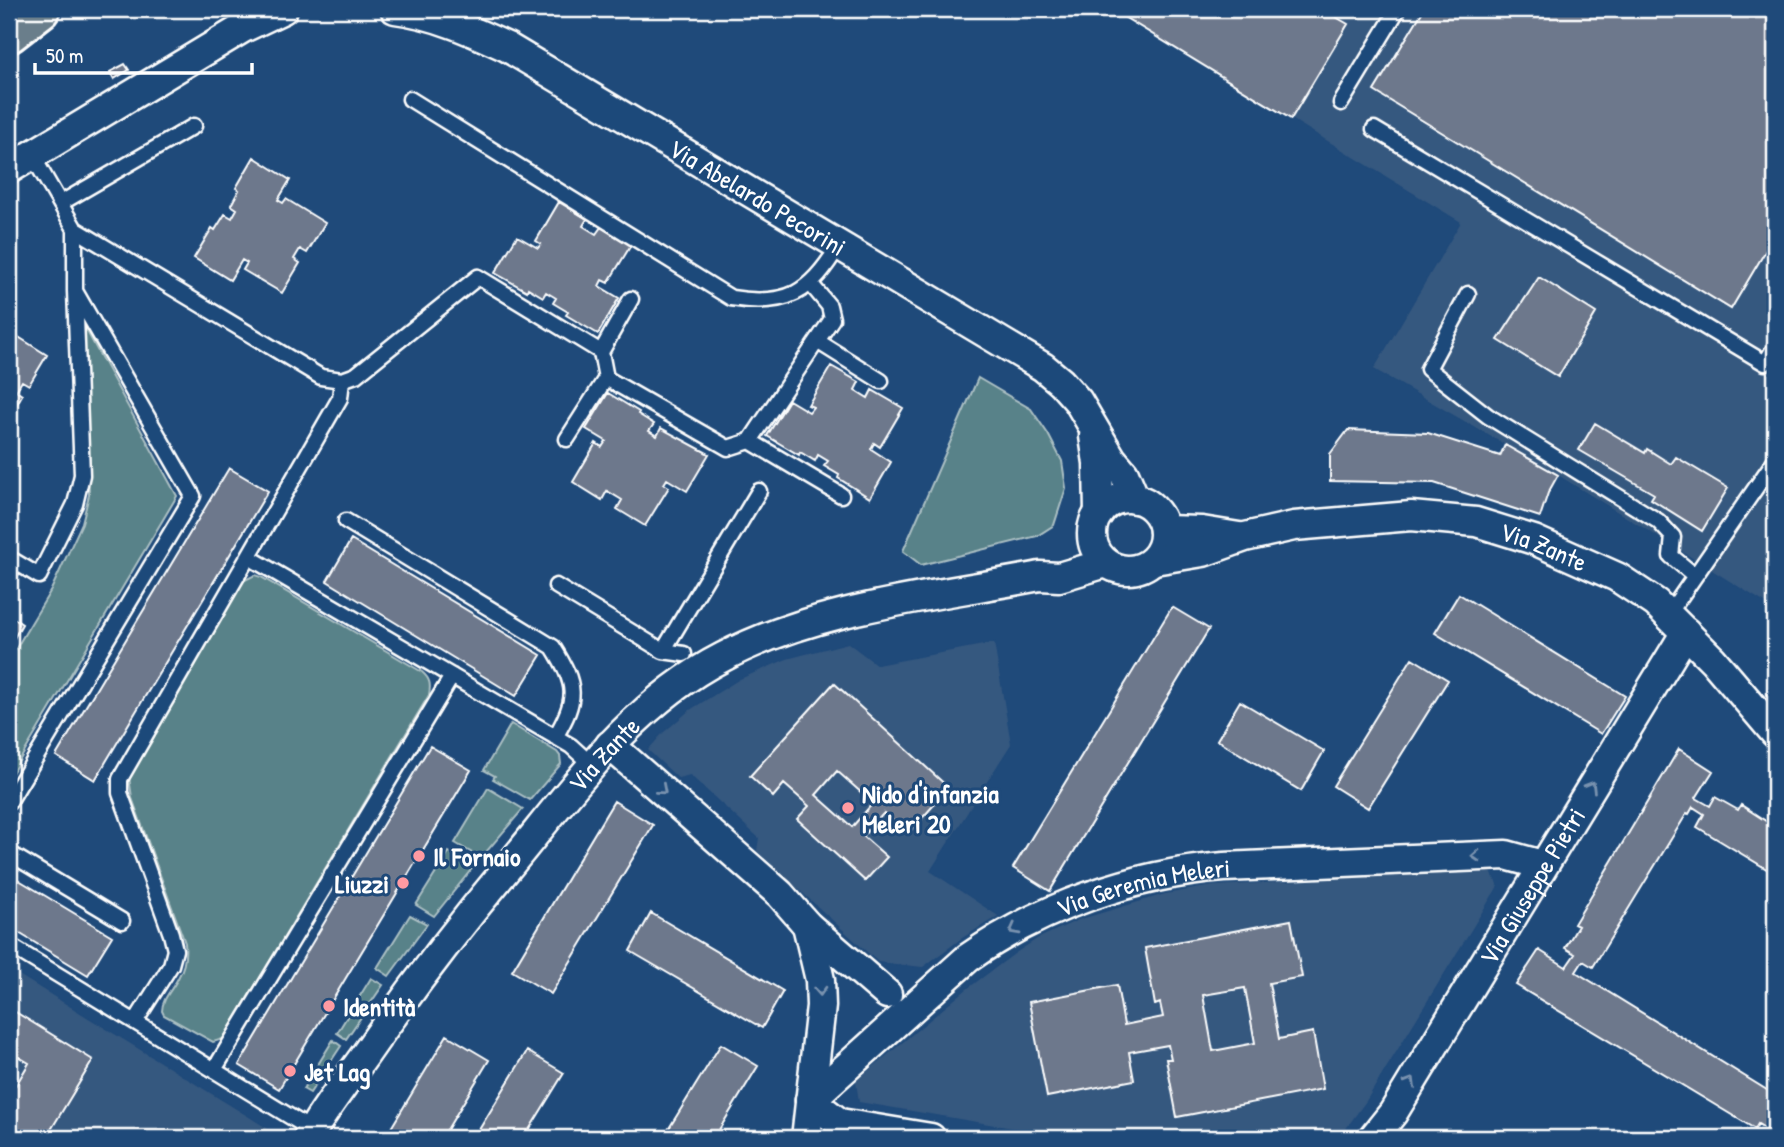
<svg xmlns="http://www.w3.org/2000/svg" width="1784" height="1147" font-family="'Patrick Hand',sans-serif">
<rect width="100%" height="100%" fill="#1f4a7a"/>
<filter id="ink" filterUnits="userSpaceOnUse"><feTurbulence type="fractalNoise" baseFrequency=".0143" numOctaves="2"/><feDisplacementMap in="SourceGraphic" scale="14" xChannelSelector="R" yChannelSelector="G"/><feConvolveMatrix kernelMatrix="1 2 1 2 8 2 1 2 1" color-interpolation-filters="sRGB"/></filter>
<g filter="url(#ink)">
<path fill="#36587f" d="M1111,9h664v600l-217,-134 -184,-106 87,-147z
M848,643l29,22 117,-22 17,101 -81,127 68,45 -36,22 -39,29 -45,-5 -121,-111 2,-13 -69,-63 -12,3 -30,-28 15,-17 27,-23 50,-31 47,-20z
M1490,870l8,16 -132,215 -27,37h-157l-5,-6 -34,6 -83,-2 -201,-34 -3,-21 111,-92 50,-37 20,-13 41,-19 87,-26 47,-8z
M9,969l269,166 -2,3h-267z"/>
<path fill="#598289" stroke="#acc0c4" stroke-width="2" d="M84,326l93,170 -168,282v-118l42,-70 31,-67 7,-28z
M978,378l53,31 17,25 14,27 4,27 -12,37 -17,11 -116,29 -18,-14z
M255,575l6,2 161,95c8,7 9,12 7,23l-206,344 -10,3 -49,-27 -2,-4c0,-13 12,-23 17,-35 6,-10 7,-22 6,-33l-53,-145 -3,-21 3,-10 111,-186z
M511,724l46,28 3,4 1,8 -31,36 -37,-21 2,-3 -11,-6z
M488,788l35,21 -42,49 -26,-15z
M449,852l25,14 -40,50 -18,-11z
M410,915l17,9 -38,52 -12,-8z
M371,978l12,7 -37,54 -9,-6z
M333,1040l8,6 -31,47 -7,-4z"/>
<path fill="#6d788c" stroke="#fff" stroke-width="2" fill-rule="evenodd" d="M1111,9h211l26,15 -57,95z
M1424,9h351v226l-44,74 -357,-218z
M125,64l4,6 -15,9 -4,-7z
M254,157l36,23 -12,20 5,3 3,-4 39,24 -18,30 -7,-4 -6,10 6,4 -18,30 -39,-23 4,-7 -5,-3 -12,20 -36,-22 18,-30 3,2 10,-16 7,4 5,-9 -6,-4 8,-15 -3,-2z
M559,202l28,17 -4,7 13,8 5,-7 30,18 -23,38 -6,-3 -3,6 20,12 -21,36 -32,-19 2,-3 -15,-9 3,-5 -10,-6 -3,5 -15,-9 -1,3 -32,-18 22,-37 21,12 3,-4 -5,-3z
M1539,277l57,36 -38,64 -60,-37z
M9,331l38,24 -18,30 -7,-4 -6,10 6,4 -13,23z
M831,366l28,16 -4,8 13,8 4,-8 31,18 -23,39 -6,-4 -3,6 20,13 -21,36 -32,-20 1,-3 -15,-9 4,-5 -10,-6 -3,6 -15,-9 -1,3 -32,-19 22,-36 20,12 4,-5 -5,-2z
M608,393l31,19 -1,2 16,10 -5,7 8,5 4,-8 48,26 -22,37 -20,-12 -3,5 5,3 -24,39 -28,-17 5,-9 -15,-9 -5,9 -29,-18 23,-39 6,4 4,-6 -20,-12z
M1595,423l50,30 2,-4 24,15 5,-7 52,31 -26,43 -51,-32 3,-5 -75,-44z
M1348,430l80,3 72,23 5,-11 53,30 -10,18 -8,24 -106,-34 -104,-2v-27z
M229,468l39,23 -173,289 -39,-24z
M351,540l190,115 -25,41 -189,-115z
M1459,594l166,102 -24,38 -166,-101z
M1172,607l37,22 -159,262 -37,-23z
M9,615l13,9 -13,23z
M1412,658l36,22 -80,128 -35,-22z
M834,683l115,105 -41,46 -24,-21 -21,23 24,21 -22,24 -68,-62 12,-13 -25,-22 -11,13 -23,-21zM837,771l36,32 -21,24 -36,-32z
M1240,701l84,50 -23,40 -84,-51z
M430,746l41,24 -192,319 -40,-24z
M1679,749l34,22 -17,27 14,8 5,-9 23,13 3,-5 34,22v47l-78,-47 7,-13 -11,-7 -4,7 -2,-1 -94,154 -10,-6 -7,11 199,123v40l-17,-11 -3,5 -239,-144 23,-35 27,17 9,-13 -10,-6 13,-22 -4,-2z
M614,801l39,24 -102,169 -39,-23z
M9,874l103,62 -24,39 -79,-48z
M651,913l132,78 -21,37 -132,-77z
M1291,920l11,57 -33,6 10,56 34,-7 10,57 -146,28 -11,-58h5l-3,-14 -39,7 5,28 -87,17 -18,-95 88,-17 7,40 39,-8 -3,-14 -5,2 -10,-57zM1245,988l10,55 -42,8 -10,-56z
M9,1008l84,52 -47,78h-37v-58l7,5 13,-22 -20,-12z
M447,1035l42,25 -47,78h-57z
M721,1044l37,22 -44,72h-51z
M527,1051l37,22 -40,65h-50z
M1491,1132l11,6h-15z"/>
<g fill="none" stroke-linecap="round" stroke-linejoin="round">
<defs>
<path id="lane" d="M410,99l321,199c56,9 80,-5 108,-53
M1341,103l57,-94
M1374,129l391,234 10,-16
M61,203l133,-77
M75,229l246,148 21,3 14,-5 122,-98 123,75 30,-53
M810,283l19,23 3,13 -15,22 64,40
M1468,294l-40,75 60,47 170,105 15,16 -2,19 24,20
M601,352l5,26 122,70 22,-7 67,-100
M567,439l39,-61
M750,441l91,54
M346,521l207,126c24,38 25,52 2,90
M249,557l322,189 22,20
M9,558l30,18 36,-72 7,-29 -7,-184v-62l-43,-74
M556,586l107,65 96,-160
M1668,615l107,-155
M663,651l21,3
M9,802l184,-306 -118,-205
M9,853l113,68
M9,945l303,185
M135,1022l36,-57 4,-15 -4,-16 -51,-141v-14l220,-381 2,-18
M214,1070l238,-394"/>
<g id="street">
<path id="s1" d="M395,9c40,5 75,21 112,38l536,320 18,15 17,19 34,58 12,14 11,26"/>
<path d="M9,169l234,-141 40,-19"/>
<path d="M1094,436l4,27 1,50"/>
<circle cx="1128" cy="534" r="36"/>
<path d="M1164,530l38,1 37,6"/>
<path id="s2" d="M1154,560l49,-8 42,-15 49,-11 117,-10 65,6 58,18 83,37 39,26 57,57 62,73"/>
<path d="M610,745l170,149 27,31 80,69"/>
<path id="s3" d="M810,1100l158,-142c72,-51 167,-84 256,-91l282,-12 36,10"/>
<path d="M810,1100l30,23 91,15"/>
<path id="s4" d="M308,1138c16,-29 37,-55 57,-83 45,-65 93,-128 144,-189 63,-76 124,-163 214,-209 95,-50 213,-61 317,-81l19,1 47,-14"/>
<path d="M806,1138l15,-132 -1,-26 -13,-55"/>
<path id="s5" d="M1373,1138l20,-25 293,-481"/>
</g>
<path id="highway" d="M9,33l31,-24"/>
</defs>
<use href="#lane" stroke="#fff" stroke-width="19"/>
<use href="#street" stroke="#fff" stroke-width="33"/>
<use href="#highway" stroke="#fff" stroke-width="44"/>
<use href="#lane" stroke="#1f4a7a" stroke-width="14"/>
<use href="#street" stroke="#1f4a7a" stroke-width="28"/>
<use href="#highway" stroke="#6b7e8b" stroke-width="38"/>
</g>
<defs><path id="oneway-chevron" d="M-2-3.5L2.5 0L-2 3.5" fill="none" stroke-width="1.6" stroke-linecap="round" stroke-linejoin="round" transform="scale(1.75)"/></defs>
<g stroke="#7992af">
<use href="#oneway-chevron" transform="translate(1591 786) rotate(-59)"/>
<use href="#oneway-chevron" transform="translate(662 790) rotate(41)"/>
<use href="#oneway-chevron" transform="translate(1476 856) rotate(177)"/>
<use href="#oneway-chevron" transform="translate(1014 930) rotate(152)"/>
<use href="#oneway-chevron" transform="translate(820 991) rotate(87)"/>
<use href="#oneway-chevron" transform="translate(1411 1082) rotate(-59)"/>
</g>
</g>
<g fill="#ff9aa2" stroke="#1f4a7a" stroke-width="2.5">
<circle cx="848" cy="808" r="7"/>
<circle cx="419" cy="856" r="7"/>
<circle cx="403" cy="883" r="7"/>
<circle cx="329" cy="1006" r="7"/>
<circle cx="290" cy="1071" r="7"/>
</g>
<g text-anchor="middle" dominant-baseline="central" stroke-width="6" stroke-linejoin="round" paint-order="stroke">
<g font-size="26" fill="#fff" stroke="#1f4a7a">
<text stroke="none"><textPath href="#s1" startOffset="411">Via Abelardo Pecorini</textPath></text>
<text stroke="none"><textPath href="#s2" startOffset="399">Via Zante</textPath></text>
<text stroke="none"><textPath href="#s4" startOffset="485">Via Zante</textPath></text>
<text stroke="none"><textPath href="#s5" startOffset="298">Via Giuseppe Pietri</textPath></text>
<text stroke="none"><textPath href="#s3" startOffset="404">Via Geremia Meleri</textPath></text>
</g>
<g font-size="26" font-weight="bold" fill="#fff" stroke="#1f4a7a" text-anchor="start">
<text x="862" y="793">Nido d'infanzia<tspan x="862" dy="30">Meleri 20</tspan></text>
<text x="433" y="856">Il Fornaio</text>
<text x="389" y="883" text-anchor="end">Liuzzi</text>
<text x="343" y="1006">Identità</text>
<text x="304" y="1071">Jet Lag</text>
</g>
</g>
<rect width="1784" height="1147" fill="none" stroke="#1f4a7a" stroke-width="35"/>
<rect x="18" y="18" width="1749" height="1112" fill="none" stroke="#fff" stroke-width="2.5" filter="url(#ink)"/>
<path d="M35 63v10h217v-10" fill="none" stroke="#ffffff" stroke-width="3.5"/>
<text x="46" y="63" font-size="21" fill="#ffffff" stroke="#1f4a7a" stroke-width="5" paint-order="stroke">50 m</text>
</svg>
